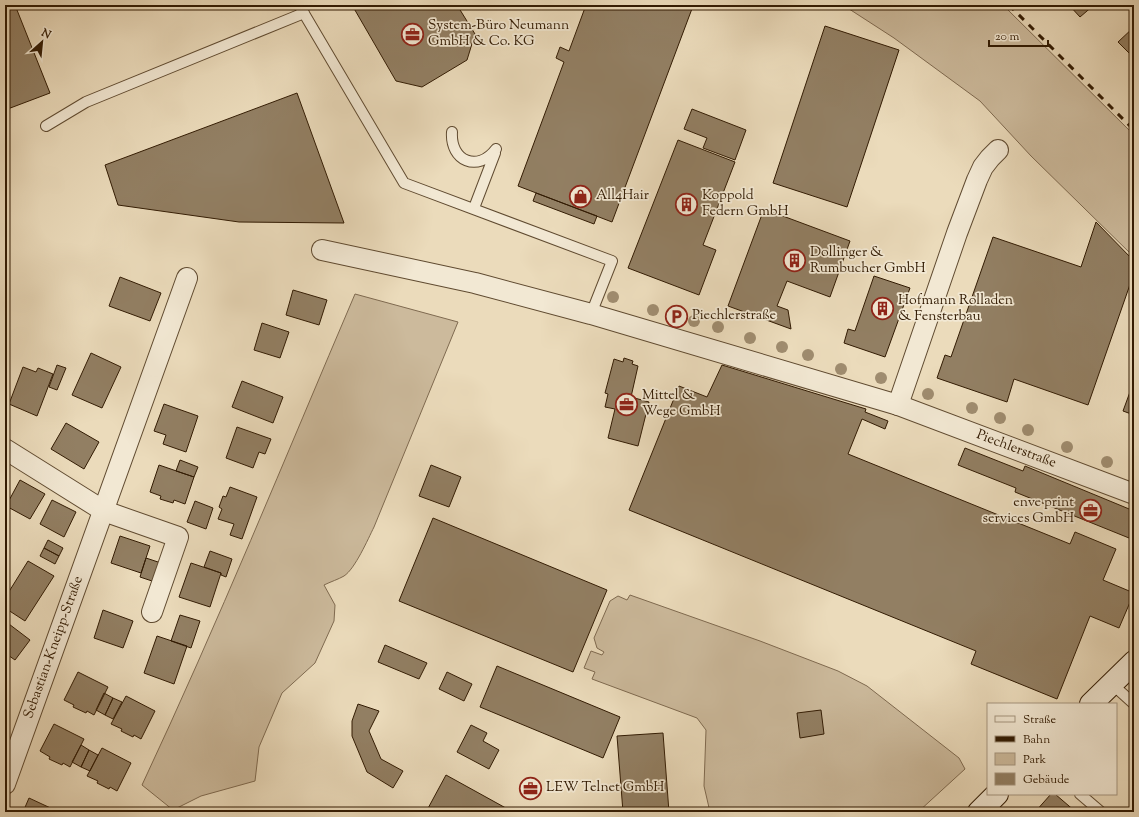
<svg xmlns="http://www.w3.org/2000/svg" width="1139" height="817" font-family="'Sorts Mill Goudy',serif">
<rect width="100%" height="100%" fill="#ebdbbb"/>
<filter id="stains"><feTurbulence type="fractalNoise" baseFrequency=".005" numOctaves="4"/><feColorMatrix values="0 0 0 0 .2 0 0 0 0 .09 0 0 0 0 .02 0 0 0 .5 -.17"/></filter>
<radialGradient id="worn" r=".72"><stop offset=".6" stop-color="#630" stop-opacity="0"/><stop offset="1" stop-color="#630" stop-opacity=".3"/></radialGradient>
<path fill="#ccba9c" stroke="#7f6a50" d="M843,5h160l131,130v122l-103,-101 -51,-55 -86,-63z
M355,294l103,28 -84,205c-6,12 -19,42 -30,49 -5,3 -14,6 -20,9l11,20 -1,16 -19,42 -33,30 -23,54 -4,34 -54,15 -28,14 -31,-25c76,-162 143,-327 213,-491z
M630,595l130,46 78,30 29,15 92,72 6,11 -47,43h-208l-6,-26 2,-56 -9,-12 -105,-39 3,-7 -11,-4 7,-17 11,4 2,-3 -7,-4 -3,-10 16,-37 8,-5 9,4z"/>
<path fill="#927f63" stroke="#321b03" d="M5,5h10l35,88 -45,17z
M352,5h105l18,29 -8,26 -45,27 -26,-6z
M586,5h103l4,1 -81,216 -94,-36 46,-124 -8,-4 4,-11 9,4z
M1069,5h25l-14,12z
M825,26l74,24 -52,157 -74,-24z
M1134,27v31l-16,-16z
M297,93l47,130 -105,-1 -121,-17 -13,-40z
M692,109l54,21 -11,30 -32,-12 4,-10 -23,-9z
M678,140l57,22 -32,83 13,5 -17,45 -71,-27z
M536,193l61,23 -3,8 -61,-23z
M764,209l86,32 -20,56 -43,-16 -10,25 11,4 3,19 -63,-23z
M1096,222l38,39v12l-46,132 -74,-26 -7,23 -70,-24 8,-23 6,2 42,-120 88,30z
M874,276l36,12 -25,69 -41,-14 4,-14 7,2z
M120,277l41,16 -11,28 -41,-15z
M293,290l34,10 -8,25 -33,-10z
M262,323l27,9 -9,26 -26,-8z
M91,353l30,14 -19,41 -30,-13z
M624,358l9,3 -1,3 6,2 -7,31 18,5 -11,44 -30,-8 7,-29 -10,-2 3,-13 -3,-1 9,-34 9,3z
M57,365l9,3 -9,22 -8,-3z
M722,365l144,44 -1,3 23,9 -3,8 -23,-10 -14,35 222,90 5,-12 41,17 -13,31 31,13 -15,35 -29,-12 -33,83 -86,-35 5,-13 -347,-141 50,-124 28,11z
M23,367l13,5 2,-4 15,6 -16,42 -28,-12z
M242,381l41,16 -10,26 -41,-16z
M1134,381v34l-11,-4z
M164,404l34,12 -12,36 -23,-8 3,-9 -12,-4z
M66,423l33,19 -15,27 -33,-20z
M237,427l34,12 -6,15 -6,-2 -6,16 -27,-10z
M965,448l58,23 2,-5 109,45v29l-119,-48 1,-4 -58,-23z
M180,460l18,7 -4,10 -18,-6z
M159,465l35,12 -9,27 -11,-4 -1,3 -13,-4 1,-3 -11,-4z
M431,465l30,12 -12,30 -30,-11z
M20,480l25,14 -15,25 -24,-13z
M230,487l27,10 -15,42 -12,-4 4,-11 -16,-5 4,-10 -3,-2 4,-11 3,1z
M52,500l24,12 -12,25 -24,-13z
M195,501l18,7 -7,21 -19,-7z
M433,518l174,72 -34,82 -174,-71z
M120,536l30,10 -9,27 -30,-10z
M48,540l15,8 -4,8 -15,-8z
M44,548l15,8 -4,8 -15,-8z
M210,551l22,8 -6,18 -5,-2v-2l-17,-6z
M146,558l15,5 -6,19 -15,-5z
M28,561l26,15 -29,45 -20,-13v-10z
M191,563l30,10 -11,34 -31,-10z
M103,610l30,11 -10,27 -29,-10z
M180,615l20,6 -9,27 -20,-7z
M5,621l25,19 -15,20 -10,-7z
M157,636l30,10 -13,38 -30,-11z
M385,645l42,18 -8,16 -41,-17z
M497,666l123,51 -17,41 -123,-51z
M78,672l30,15 -14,28 -7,-4 -1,2 -13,-6 1,-2 -10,-5z
M447,672l25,12 -8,17 -25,-12z
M104,693l9,5 -8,17 -9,-5z
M126,696l29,15 -14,28 -7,-4 -1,2 -12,-6 1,-2 -11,-5z
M113,698l9,4 -9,17 -8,-4z
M358,704l21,7 -10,20 12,28 22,12 -10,17 -26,-16 -15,-36v-15z
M821,710l3,24 -24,4 -3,-25z
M54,724l30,15 -14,28 -7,-4 -1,2 -13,-6 1,-2 -10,-6z
M471,725l16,8 -4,8 16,9 -10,19 -32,-17z
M663,733l6,79h-46l-6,-76z
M81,745l8,5 -8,17 -9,-5z
M102,748l29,15 -14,28 -7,-4 -1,2 -12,-6 1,-2 -11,-5z
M89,750l9,5 -8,16 -9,-4z
M446,775l67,37h-87z
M1051,794h4l21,18h-41z
M29,798l28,13 -1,1h-33z"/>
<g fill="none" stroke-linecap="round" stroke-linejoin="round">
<defs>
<path id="lane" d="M299,5l105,178 208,78 -21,53
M46,126l40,-24 218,-89
M452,132c-2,29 26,41 44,17
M474,208l21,-55
M1112,684l21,19
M1080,794l21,18"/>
<g id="street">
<path id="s1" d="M322,250l153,33 116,31 307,91 236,89"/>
<path d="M898,405l59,-172 20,-53 6,-13 7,-9 8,-8"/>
<path d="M5,449l99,62 74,26 -26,75"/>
<path id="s2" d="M5,784l182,-506"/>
</g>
<path id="secondary" d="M1091,704l43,-42
M979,812l18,-18"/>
</defs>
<use href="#lane" stroke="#604b31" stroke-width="12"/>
<use href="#street" stroke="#604b31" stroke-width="22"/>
<use href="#secondary" stroke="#321b03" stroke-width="24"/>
<use href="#lane" stroke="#f2e8d3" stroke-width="10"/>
<use href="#street" stroke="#f2e8d3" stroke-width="20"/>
<use href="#secondary" stroke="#f2e8d3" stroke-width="22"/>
<path stroke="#321b03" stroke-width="3" stroke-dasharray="7 7" stroke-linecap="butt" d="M1009,5l125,125"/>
</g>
<g fill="#9f8c6f">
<circle cx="613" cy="297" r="6"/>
<circle cx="653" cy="310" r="6"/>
<circle cx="694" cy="321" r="6"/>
<circle cx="718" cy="327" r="6"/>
<circle cx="750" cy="338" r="6"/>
<circle cx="782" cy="347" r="6"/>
<circle cx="808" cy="355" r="6"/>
<circle cx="841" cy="369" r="6"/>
<circle cx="881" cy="378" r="6"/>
<circle cx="928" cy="394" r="6"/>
<circle cx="972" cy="408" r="6"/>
<circle cx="1000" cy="418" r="6"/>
<circle cx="1028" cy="430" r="6"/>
<circle cx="1067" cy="447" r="6"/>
<circle cx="1107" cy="462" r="6"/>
</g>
<defs>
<symbol id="office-ring" viewBox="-11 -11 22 22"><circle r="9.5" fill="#f2e8d3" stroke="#8f2418" stroke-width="1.5"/><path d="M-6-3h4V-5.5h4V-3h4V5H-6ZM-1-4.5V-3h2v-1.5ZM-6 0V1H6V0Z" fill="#8f2418"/></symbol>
<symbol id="shop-ring" viewBox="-11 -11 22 22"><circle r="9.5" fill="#f2e8d3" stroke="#8f2418" stroke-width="1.5"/><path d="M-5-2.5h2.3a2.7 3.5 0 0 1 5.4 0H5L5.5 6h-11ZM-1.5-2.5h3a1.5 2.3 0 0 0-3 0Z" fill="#8f2418"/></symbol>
<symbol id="building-ring" viewBox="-11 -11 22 22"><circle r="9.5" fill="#f2e8d3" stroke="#8f2418" stroke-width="1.5"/><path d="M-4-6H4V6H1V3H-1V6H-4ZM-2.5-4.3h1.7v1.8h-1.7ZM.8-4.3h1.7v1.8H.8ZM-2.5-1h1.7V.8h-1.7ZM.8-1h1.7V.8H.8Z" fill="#8f2418"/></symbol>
<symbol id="parking-ring" viewBox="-11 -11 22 22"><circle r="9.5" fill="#f2e8d3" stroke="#8f2418" stroke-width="1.5"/><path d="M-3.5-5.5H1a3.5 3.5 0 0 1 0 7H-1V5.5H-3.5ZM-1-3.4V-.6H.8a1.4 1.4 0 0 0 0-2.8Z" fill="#8f2418"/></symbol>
</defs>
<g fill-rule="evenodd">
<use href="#office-ring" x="400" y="22" width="25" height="25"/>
<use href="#shop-ring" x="568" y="184" width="25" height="25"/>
<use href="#building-ring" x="674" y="192" width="25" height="25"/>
<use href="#building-ring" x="782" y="248" width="25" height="25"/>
<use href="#building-ring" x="870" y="296" width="25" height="25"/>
<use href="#parking-ring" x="664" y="304" width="25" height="25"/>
<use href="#office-ring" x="614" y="392" width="25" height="25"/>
<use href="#office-ring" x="1078" y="498" width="25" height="25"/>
<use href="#office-ring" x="518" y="776" width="25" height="25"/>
</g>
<g text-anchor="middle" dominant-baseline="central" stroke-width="3.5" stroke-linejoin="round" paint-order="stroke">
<g font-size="14" fill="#321b03" stroke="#f2e8d3" text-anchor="start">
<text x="428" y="26">System-Büro Neumann<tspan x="428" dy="16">GmbH &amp; Co. KG</tspan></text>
<text x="596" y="196">All4Hair</text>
<text x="702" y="196">Koppold<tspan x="702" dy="16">Federn GmbH</tspan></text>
<text x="810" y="253">Dollinger &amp;<tspan x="810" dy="16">Rumbucher GmbH</tspan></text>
<text x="898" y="301">Hofmann Rolladen<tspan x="898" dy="16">&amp; Fensterbau</tspan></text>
<text x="692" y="316">Piechlerstraße</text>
<text x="642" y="396">Mittel &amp;<tspan x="642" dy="16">Wege GmbH</tspan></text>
<text x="1074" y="503" text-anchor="end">enve print<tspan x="1074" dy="16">services GmbH</tspan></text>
<text x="546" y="788">LEW Telnet GmbH</text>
</g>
<g font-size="14" fill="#321b03" stroke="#f2e8d3">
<text stroke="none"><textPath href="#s1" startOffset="723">Piechlerstraße</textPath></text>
<text stroke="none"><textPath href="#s2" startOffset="145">Sebastian-Kneipp-Straße</textPath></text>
</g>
</g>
<rect width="1139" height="817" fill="none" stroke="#ebdbbb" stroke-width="20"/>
<rect x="6" y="6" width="1127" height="805" fill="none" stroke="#321b03" stroke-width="2"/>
<rect x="10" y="10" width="1119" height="797" fill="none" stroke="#321b03"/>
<rect x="987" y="703" width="130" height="92" fill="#f2e8d3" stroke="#a59680"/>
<rect x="995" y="716" width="20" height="6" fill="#f2e8d3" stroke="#a59680"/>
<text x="1023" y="723" font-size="12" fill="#321b03">Straße</text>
<rect x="995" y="736" width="20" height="6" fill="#321b03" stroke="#a59680"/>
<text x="1023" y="743" font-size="12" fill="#321b03">Bahn</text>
<rect x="995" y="753" width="20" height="12" fill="#ccba9c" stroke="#a59680"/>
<text x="1023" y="763" font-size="12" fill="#321b03">Park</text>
<rect x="995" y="773" width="20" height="12" fill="#927f63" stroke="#a59680"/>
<text x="1023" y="783" font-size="12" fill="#321b03">Gebäude</text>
<g transform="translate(42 42) rotate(27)" stroke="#f2e8d3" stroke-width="3" paint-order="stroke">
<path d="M0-3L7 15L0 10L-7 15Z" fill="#321b03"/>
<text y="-6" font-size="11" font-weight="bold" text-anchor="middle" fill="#321b03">N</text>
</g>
<path d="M989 40v6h59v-6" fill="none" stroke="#321b03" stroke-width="2"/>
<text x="995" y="40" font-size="12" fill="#321b03" stroke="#f2e8d3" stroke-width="3" paint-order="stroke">20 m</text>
<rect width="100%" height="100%" filter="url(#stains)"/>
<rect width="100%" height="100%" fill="url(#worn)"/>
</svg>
